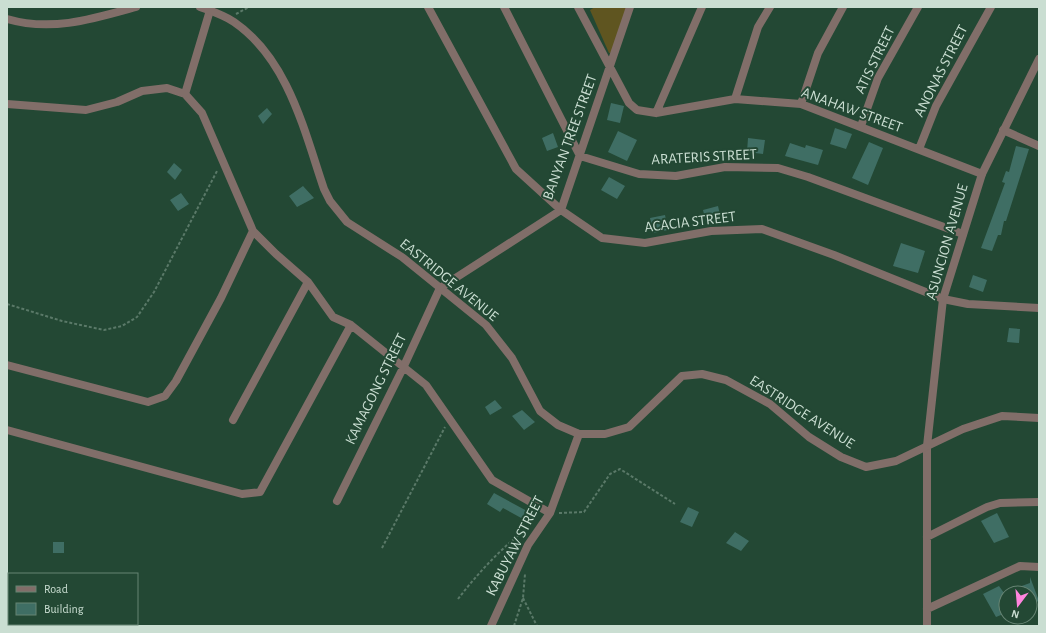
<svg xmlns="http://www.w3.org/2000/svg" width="1046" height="633" font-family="'Alegreya Sans',sans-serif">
<rect width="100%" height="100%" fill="#234834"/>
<path fill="#5f5520" d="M595,7h32l-12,45 -6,1 -19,-43z"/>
<path fill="#3f6e64" d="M611,103l13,3 -4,17 -13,-3z
M267,108l5,6 -9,10 -5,-8z
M835,128l17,6 -6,15 -16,-5z
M618,131l19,9 -10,21 -19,-9z
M553,133l5,14 -11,4 -5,-13z
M748,138l17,2 -2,14 -16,-2z
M869,142l14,6 -15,37 -16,-7z
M790,143l15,5 1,-3 17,5 -5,15 -33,-9z
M1016,146l13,3 -23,72h-2l-3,14h-3l-6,16 -11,-3 24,-65 -3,-1 4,-11 3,1z
M174,163l8,7 -7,10 -8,-8z
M609,177l16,9 -8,13 -16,-9z
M303,186l11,12 -17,9 -8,-11z
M181,193l8,11 -11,7 -8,-11z
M718,206l4,17 -15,3 -4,-16z
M665,215l3,15 -15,3 -3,-15z
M901,243l24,8 -7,22 -25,-7z
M973,275l14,5 -4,12 -14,-5z
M1009,328l11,1 -1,14 -12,-1z
M495,400l7,8 -12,7 -5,-8z
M522,410l13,12 -11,8 -12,-14z
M494,493l33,18 -4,8 -20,-11 -3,4 -13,-8z
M688,507l11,5 -7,15 -12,-5z
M997,513l12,24 -15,6 -13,-22z
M735,532l14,9 -8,10 -15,-8z
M53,542h11v11h-11z
M1030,577l9,24 -9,3v-11h-24v20l-10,4 -13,-23 16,-8 5,7 1,-1 25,-9z"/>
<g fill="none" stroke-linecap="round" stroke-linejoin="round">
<path stroke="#5a7968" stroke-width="2" stroke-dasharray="3 2" stroke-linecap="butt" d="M236,14l13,-7
M7,304l55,17 42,9 18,-4 15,-9 17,-25 63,-121
M559,513l25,-1 26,-38 10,-5 55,35
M382,548l63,-121
M523,598l14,28
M458,599c20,-26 44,-52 71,-72
M514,626l9,-28 2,-24"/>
<path stroke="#816e69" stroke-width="8" d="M428,7l88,162 45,41 41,28 43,5 66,-12 51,-2 72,26 109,44 25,5 71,4
M504,7l76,149 59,18 37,2 49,-9 53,1 30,9 155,57
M578,7l51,96 8,7 19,3 79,-14 66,5 181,70
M185,94l26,-87
M735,99l23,-72 12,-20
M7,104l79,6 31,-8 25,-11 25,-3 18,6 17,19 51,118 23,23 32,28 25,35 18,8 75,60 66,95 58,33
M801,104l17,-51 25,-46
M656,113l46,-106
M861,126l17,-48 40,-71
M1003,130l36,16
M919,149l17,-43 55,-99
M7,365l141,37 17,-6 11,-15 45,-83 32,-67
M233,420l75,-138
M7,430l235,64 18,-2 91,-167
M337,501l66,-133 37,-80 121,-78 69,-203
M927,537l60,-30 13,-4 39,-1
M927,609l93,-43 19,1
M491,626l37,-81 22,-32 29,-79
M927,626v-180"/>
<path stroke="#816e69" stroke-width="8" d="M200,7c11,4 24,8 34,15 54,37 70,108 90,167l6,12 17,21 55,35 84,68 26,33 28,53 18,14 21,9h26l24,-7 53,-51 20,-2 24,6 44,24 39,33 32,20 25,10 30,-6 67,-32 39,-13 37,2
M7,19c45,13 86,0 129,-12
M927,446l16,-147 39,-125 57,-115"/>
</g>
<g text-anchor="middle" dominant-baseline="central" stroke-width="4" stroke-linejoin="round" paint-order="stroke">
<g font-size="15" fill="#caded2" stroke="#234834">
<text transform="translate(875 60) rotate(-64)">ATIS STREET</text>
<text transform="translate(941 71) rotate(-63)">ANONAS STREET</text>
<text transform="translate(852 110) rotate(20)">ANAHAW STREET</text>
<text transform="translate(570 137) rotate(-70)">BANYAN TREE STREET</text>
<text transform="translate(704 157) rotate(-3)">ARATERIS STREET</text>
<text transform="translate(690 222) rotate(-7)">ACACIA STREET</text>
<text transform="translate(947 242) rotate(-74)">ASUNCION AVENUE</text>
<text transform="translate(449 280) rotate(39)">EASTRIDGE AVENUE</text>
<text transform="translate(376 389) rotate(-64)">KAMAGONG STREET</text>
<text transform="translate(802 412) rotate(33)">EASTRIDGE AVENUE</text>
<text transform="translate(515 546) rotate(-63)">KABUYAW STREET</text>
</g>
</g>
<rect width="1046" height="633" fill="none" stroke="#caded2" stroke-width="16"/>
<rect x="8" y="573" width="130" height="52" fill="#234834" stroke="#668473"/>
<rect x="16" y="586" width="20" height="6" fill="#816e69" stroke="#668473"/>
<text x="44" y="593" font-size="12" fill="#caded2">Road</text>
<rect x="16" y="603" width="20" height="12" fill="#3f6e64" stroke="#668473"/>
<text x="44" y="613" font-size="12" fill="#caded2">Building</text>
<g transform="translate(1018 605) rotate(196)"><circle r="19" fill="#234834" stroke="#668473"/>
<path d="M0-3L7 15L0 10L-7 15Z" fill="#ff85de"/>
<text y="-6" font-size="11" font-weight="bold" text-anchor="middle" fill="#caded2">N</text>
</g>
</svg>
